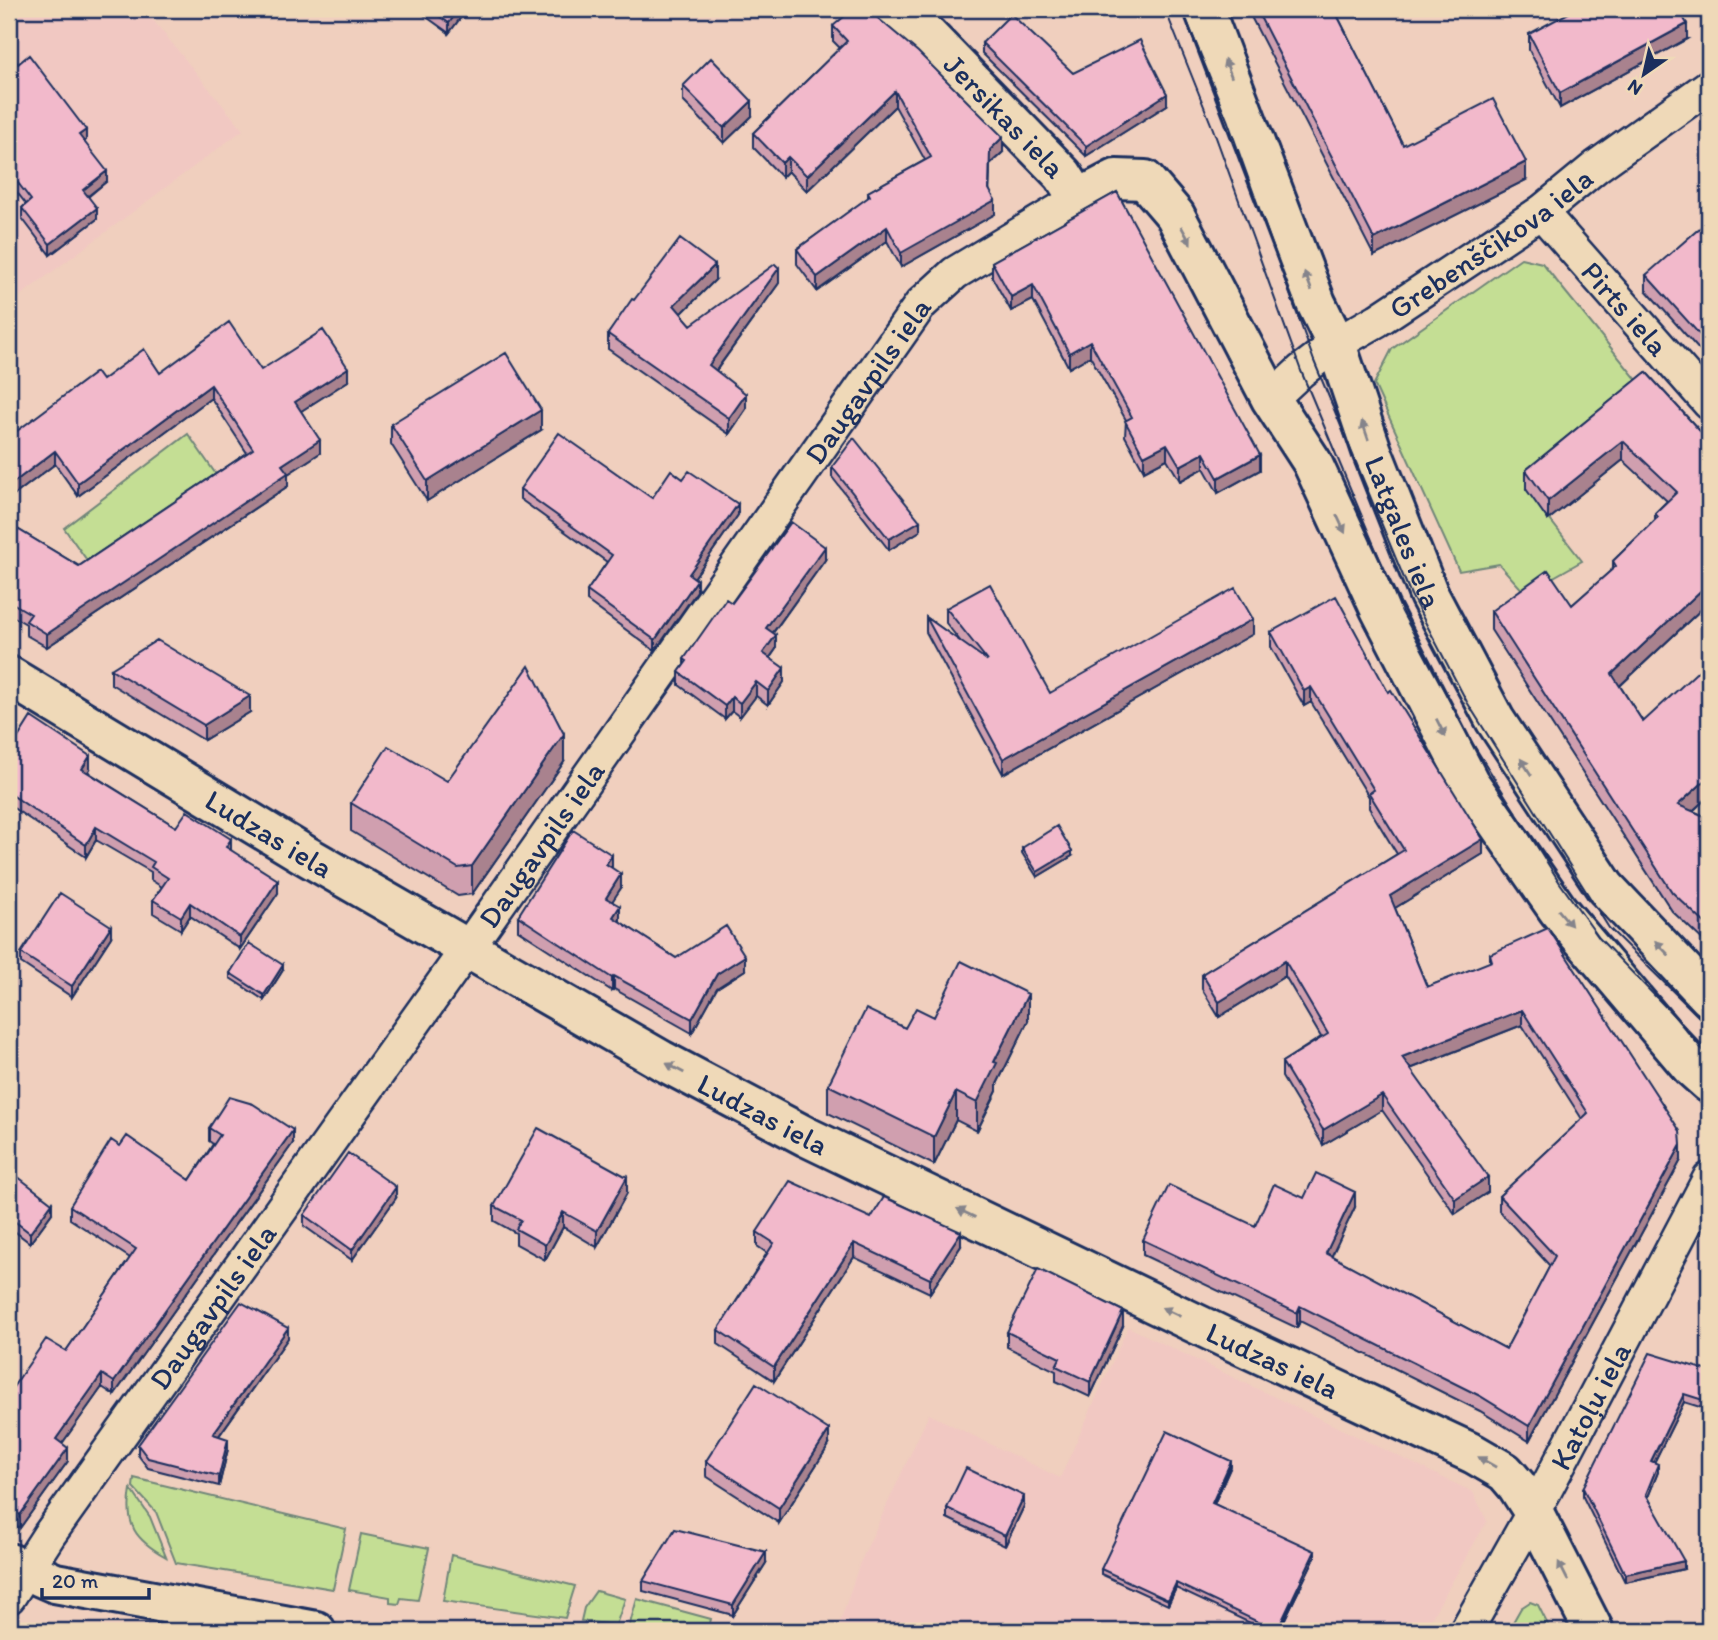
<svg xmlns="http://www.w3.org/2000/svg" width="1718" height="1640" font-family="Itim,sans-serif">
<rect width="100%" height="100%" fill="#f0cfbe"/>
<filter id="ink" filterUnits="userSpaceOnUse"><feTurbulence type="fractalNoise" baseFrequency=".0143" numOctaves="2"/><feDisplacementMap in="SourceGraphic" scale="14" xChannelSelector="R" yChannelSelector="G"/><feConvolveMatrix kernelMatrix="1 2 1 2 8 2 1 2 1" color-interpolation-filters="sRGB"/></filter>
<g filter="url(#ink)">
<path fill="#f1c8c2" d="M9,9h135l99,121 -234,174z
M1128,1327l345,165 14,29 -63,110h-587l22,-66 70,-151 131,64z"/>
<path fill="#c4de94" stroke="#708679" stroke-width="2" d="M1521,258l21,5 104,128 -120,98 56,72 -57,32 -26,-29 -40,7 -85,-187 18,-35z
M188,434l34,49 -128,87 -30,-42z
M134,1478l212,51 -13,60 -157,-26 -20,-51 -23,-25z
M131,1489l19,28 16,40c-32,-18 -41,-32 -35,-68z
M361,1534l68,14 -11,52 -17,-2 -2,6 -9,-1v-6l-41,-7z
M451,1555l124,31 -10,32 -122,-17z
M596,1591l29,8 -9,26 -35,-4 3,-13z
M637,1599l74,20 -3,12h-52l-27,-4z
M1530,1602l8,3 13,26h-43l13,-23z"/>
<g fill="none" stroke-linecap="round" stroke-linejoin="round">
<defs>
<g id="street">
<path id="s1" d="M1541,212l168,191"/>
<path id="s2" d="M1271,399l30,-28 35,-27 42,-24 163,-108 56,-46 112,-80"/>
<path id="s3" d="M9,1597l40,-62 418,-586 454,-645 34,-31 123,-74"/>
<path id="s4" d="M1466,1631l79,-140 164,-312"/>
</g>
<g id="secondary">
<path id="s5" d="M894,9l33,26 136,140 15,24 38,-20 29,1 30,35 96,184 41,63 68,147 89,173 89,128 133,157 18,16"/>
<path id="s6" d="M1204,9l112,294 20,41 36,107 57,144 66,125 110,167 104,110"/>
<path id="s7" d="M9,676l296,179 356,205 146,77 419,201 248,116 31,18 12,14 16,25 61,120"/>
<path d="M9,1563l46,20 261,48"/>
</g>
</defs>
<use href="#street" stroke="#1b2f5e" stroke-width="37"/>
<use href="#secondary" stroke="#1b2f5e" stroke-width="44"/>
<use href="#street" stroke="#efd9b8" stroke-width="32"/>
<use href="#secondary" stroke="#efd9b8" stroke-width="38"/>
<path stroke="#1b2f5e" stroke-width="2" d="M1165,9l48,120 88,242 101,241 69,129 89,142 39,55 110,114
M1182,9l46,113 86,239 97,234 56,107 142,226 100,99"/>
</g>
<path fill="#d09faf" stroke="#1b2f5e" stroke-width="2" d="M421,9h46l-18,24 -28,-20z
M1247,9h87l69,136 123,35 -152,76z
M833,26l170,126 -13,12 -1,26 6,24 -94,53 -14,-26 -70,50 -20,-27v-15l71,-51v-6l57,-32 -30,-54 -88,85 -19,-20 -6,6 -29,-30v-14l87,-85 -7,-7z
M1529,34l158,5 -127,69 -31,-58z
M982,43l91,30 94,32 -81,51 -104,-103z
M9,52l9,12 68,76 -2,2 23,39 -19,16 9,22 -47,36 -28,-37v-10l4,-4 -17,-22z
M683,86l69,30 -28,27 -41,-42z
M1117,192l143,278 -42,23 -14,-25 -24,13 -13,-22 -23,12 -19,-35 1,-16 -36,-64 -21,12 -36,-68 -22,11 -19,-34v-15z
M1709,236v125l-63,-71v-15z
M715,280l-34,34 10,11 88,-42 -63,88 30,38 -17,25 -121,-85v-15l26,-34z
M261,370l87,11 -47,30 19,42 -32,21v12l-241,161 -21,-12v-11l-17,-10v-90l70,42 168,-113 -36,-55 -133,98 -23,-32 -46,35 93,-119 58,-7z
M1646,372l63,69v161l-89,84 23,36 66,74 -16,15 16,7v128l-37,-35 -181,-281v-19l81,-6 41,-36v-8l42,-41v-7l12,-12 -44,-41 -75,60 -22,-31v-19z
M391,424l150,6 -114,71 -36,-57z
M832,467l88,64 -31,19 -57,-73z
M683,479l55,36 -44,63 3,13 -42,60 -68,-50v-10l20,-29 -87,-63v-10l132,9z
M825,560l-52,73 3,16 -6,9 14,24 -16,23 -12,-9 -16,21 -8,-6 -7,8 -46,-34v-13l5,-7v-6l48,-56z
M946,608l104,85 203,-59 -250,140 -77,-142v-15l35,25 -15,-19z
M1271,632l117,60 95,162 -88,54 32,79 63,-24v-9l191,206 -152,281 -49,-30 -180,-90 -3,7 -154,-73v-15l112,-14 49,-28 51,9 -24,49 175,93 44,-83 -51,-55v-15l83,-77 -60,-94 -112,44 78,123 -33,22 -73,-104 -59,35 -41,-68v-15l39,-25 -36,-61 -66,41 -17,-28v-15l195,-120 -28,-46v-11l-58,-95 -7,4 -33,-59z
M111,669l139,43 -46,28 -93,-56z
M9,752l81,17 -2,3 88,55 55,23 47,43 -38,56 -50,-33 -9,14 -28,-17v-13l9,-13 -11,-7v-8l-55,-32 -10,17 -77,-52z
M564,762l-92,132 -14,2 -107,-65v-28l96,-22z
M1022,848l50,8 -35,21 -15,-24z
M612,869l9,19 -9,13 8,19 -1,1 57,37 69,12 -28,18 -25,45 -78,-44 -2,2 -94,-61v-14z
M111,937l-39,60 -51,-34v-10z
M283,970l-19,30 -34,-22v-5z
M934,1017l94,4 -31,63v7l-20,40 -21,-11 -22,45 -106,-52v-28l77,-57z
M209,1128l84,15 -179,252 -12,-8 -40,56 6,18 -48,67 -11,-6v-129l57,-42 64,-93 -60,-39v-13l50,-60 70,34 23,-36 -4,-3z
M9,1170l43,43 -22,30 -21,-16z
M627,1193l-30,54 -34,-20 -18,33 -29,-16v-11l-22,-12v-15z
M396,1198l-44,62 -48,-34v-11z
M871,1218l90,28 -31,47 -76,-36 -80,124 -56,-37v-14l49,-77 -10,-7v-14z
M1123,1326l-33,71 -34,-16v-10l-49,-24v-15z
M288,1338l-69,98 9,13 -9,37 -71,-18 -10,-13v-10z
M1709,1371l-6,37 -19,-6 -30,60 4,10 -10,25 36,72 -59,13 -42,-85v-9z
M829,1445l-50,78 -73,-47v-15z
M1231,1466l-17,38 101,53 -36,74h-12l-91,-43 -8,17 -67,-31v-5z
M1024,1506l-19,40 -58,-28v-10z
M766,1563l-33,52 -90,-24v-10z"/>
<path fill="#a9828e" stroke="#1b2f5e" stroke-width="2" d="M459,9h8l-18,24v-10z
M1687,24v15l-127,69v-15z
M895,91v15l-88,85v-15z
M1167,94v11l-81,51v-10z
M752,101v15l-28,27v-15z
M86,130v10l-7,5v-10z
M1003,137v15l-13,12 -1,39 6,-3v14l-94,53v-14l89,-103z
M788,157v14l-6,6v-14z
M1526,162v18l-152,76v-17z
M107,171v10l-24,19v-10z
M97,208v11l-47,36v-11z
M887,227v14l-70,50v-14z
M715,265v15l-41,41v-16z
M779,268v15l-70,97v-15z
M1033,285v15l-22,11v-14z
M1090,341v15l-21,12v-15z
M348,368v13l-53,34v-13z
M211,385v13l-133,98v-13z
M746,394v15l-17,25v-16z
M541,410v20l-114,71v-20z
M320,440v13l-32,21v12l-241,161v-13l235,-169z
M1623,441v19l-75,60v-19z
M1167,444v15l-23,12v-15z
M55,451v13l-46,35v-13z
M1204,453v15l-24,13v-15z
M1260,455v15l-42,23v-15z
M738,504v11l-49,70v-11z
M920,521v10l-31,19v-11z
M825,547v13l-59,82v-14z
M697,580v11l-42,60v-11z
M1709,583v19l-97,91v-19z
M1253,619v15l-250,140v-15z
M776,635v14l-13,18v-14z
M784,668v14l-16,23v-14z
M756,682v14l-16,21v-14z
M1311,687v15l-7,4v-15z
M250,696v16l-46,28v-15z
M732,697v14l-7,8v-13z
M564,734v28l-92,132v-28z
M90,756v13l-8,12v-12z
M1709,777v19l-31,28v-19z
M96,827v13l-10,17v-12z
M231,839v13l-5,-5z
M1483,839v15l-93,57v-15z
M1072,851v5l-35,21v-5z
M612,855v14l-6,-5z
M621,874v14l-15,23v-13z
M278,880v13l-38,56v-12z
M190,903v13l-9,14v-13z
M620,906v14l-7,11v-14z
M111,926v11l-39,60v-11z
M745,956v14l-28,18 -25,45v-14l25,-45z
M1285,961v15l-66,41v-15z
M283,965v5l-19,30v-5z
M614,976v13l-2,2v-13z
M1028,994v27l-31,63v7l-20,40v-28l17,-41z
M1522,1010v15l-120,47v-15z
M956,1092v28l-22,45v-28z
M1382,1095v15l-59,35v-15z
M293,1130v13l-179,252v-13z
M1681,1145v15l-152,281v-15z
M627,1177v16l-30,54v-16z
M1488,1177v15l-33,22v-15z
M396,1187v11l-44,62v-10z
M1355,1192v15l-29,61v-15z
M52,1203v10l-22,30v-10z
M563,1212v15l-18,33v-15z
M961,1232v14l-31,47v-14z
M854,1243v14l-80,124v-14z
M1300,1306v15l-3,7v-15z
M1123,1311v15l-33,71v-15z
M288,1328v10l-75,106v-10z
M102,1374v13l-46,65v-13z
M1709,1380v8l-6,20v-8z
M1684,1394v8l-33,67v-8z
M829,1430v15l-50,78v-15z
M228,1439v10l-9,37v-10z
M68,1448v13l-48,67v-13z
M1231,1461v5l-19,42v-5z
M1658,1464v8l-12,30v-8z
M1024,1496v10l-19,40v-10z
M1315,1551v6l-36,74h-2z
M766,1552v11l-33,52v-10z
M1684,1561v8l-59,13v-8z
M1176,1583v5l-8,17v-5z"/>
<path fill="#f2b9cb" stroke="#1b2f5e" stroke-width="2" d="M429,9h30l-10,14z
M853,9h14l51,43 85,85 -13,13 -1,39 6,11 -94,53 -14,-26 -70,50 -20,-28 73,-53 -2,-4 63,-35 -36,-66 -88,85 -19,-19 -6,6 -29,-30 94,-92 -14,-15z
M1256,9h78l69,136 90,-46 33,63 -152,77z
M1576,9h103l8,15 -127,69 -31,-59z
M1011,14l62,59 67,-33 27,54 -81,52 -104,-103z
M9,52l9,12 11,-9 57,75 -7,5 28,36 -24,19 14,18 -47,36 -28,-36 9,-8 -22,-29z
M711,58l41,43 -28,27 -41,-42z
M1117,192l143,263 -42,23 -14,-25 -24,13 -13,-22 -23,12 -19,-35 7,-4 -42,-76 -21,12 -36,-68 -22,12 -19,-35z
M1701,227l8,9v109l-63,-70z
M680,239l35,26 -41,40 17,20 84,-61 4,4 -70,97 37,29 -17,24 -121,-84 24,-35 2,1z
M229,322l32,48 62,-40 25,38 -53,34 25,38 -38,25 6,8 -241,161 -21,-13 5,-7 -22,-13v-77l70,42 174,-117 -42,-64 -133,98 -23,-32 -46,35v-49l87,-65 6,8 42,-31 16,24z
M506,353l35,57 -114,71 -36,-57z
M1646,372l63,69v142l-97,91 31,48 66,-61v116l-31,28 31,13v109l-37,-35 -181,-281 57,-41 24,35 44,-39 -3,-5 45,-44 -3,-4 22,-21 -54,-51 -75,60 -22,-31z
M559,433l93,65 19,-28 12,9 6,-8 49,33 -49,70 8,6 -42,60 -68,-49 25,-36 -92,-66z
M854,438l66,83 -31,18 -57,-72z
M791,522l34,25 -59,81 10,7 -13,18 21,15 -16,23 -12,-9 -16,21 -8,-6 -7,9 -46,-34 8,-11 -3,-2 42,-60 6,4z
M990,584l60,109 185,-105 18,31 -250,140 -77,-142 62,44 -42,-53z
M1336,596l52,96 3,-2 92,149 -93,57 37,91 65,-26 -2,-7 58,-26 132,203 1,14 -152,281 -49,-30 -180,-90 -3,7 -154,-73 26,-55 86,41 19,-42 30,14 12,-25 39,19 -29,61 180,96 49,-93 -56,-60 89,-83 -66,-103 -120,47 86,120 -33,22 -73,-104 -59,35 -41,-68 46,-28 -43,-73 -66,41 -17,-28 202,-124 -35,-57 5,-3 -63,-103 -7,4 -33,-59z
M157,640l93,56 -46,29 -93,-56z
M529,666l35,68 -92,132 -14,2 -107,-65 37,-57 59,35z
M31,717l59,39 -8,13 94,58 11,-16 44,28 -5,8 52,33 -38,57 -50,-34 -9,14 -28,-17 15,-22 -17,-11 3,-5 -58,-35 -10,18 -77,-52v-41z
M1057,826l15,25 -35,21 -15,-24z
M573,830l39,25 -6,9 15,10 -15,24 14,8 -7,11 63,41 50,-32 19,30 -28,18 -25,45 -78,-43 -2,2 -94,-62z
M60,893l51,33 -39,60 -51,-33z
M249,943l34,22 -19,30 -34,-22z
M961,961l67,33 -34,68 3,1 -20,40 -21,-11 -22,45 -106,-52 38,-76 39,19 11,-20 18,9z
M229,1097l24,7 40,26 -179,252 -12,-8 -46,65 12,9 -48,67 -11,-6v-116l37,-54 20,12 70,-102 -66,-43 41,-66 9,6 7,-10 63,44 30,-45 -11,-7z
M538,1128l89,49 -30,54 -34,-19 -18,33 -29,-16 5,-9 -27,-14z
M348,1153l48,34 -44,63 -48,-35z
M9,1170l43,33 -22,30 -21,-16z
M790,1181l81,37 13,-21 77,35 -31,47 -76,-36 -80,124 -56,-37 56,-87 -17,-11z
M1038,1269l85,42 -33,71 -34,-16 4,-8 -53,-26z
M241,1302l47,26 -75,106 15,5 -9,37 -71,-18 -10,-13z
M1650,1353l59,18v9l-6,20 -19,-6 -33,67 7,3 -12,30 38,67 -59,13 -42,-86z
M756,1383l73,47 -50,78 -73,-47z
M1167,1431l64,30 -19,42 103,48 -38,80 -101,-48 -8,17 -67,-31z
M966,1468l58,28 -19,40 -58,-28z
M675,1529l91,23 -33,53 -90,-24z"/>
<defs><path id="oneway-solid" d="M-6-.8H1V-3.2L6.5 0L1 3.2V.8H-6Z" transform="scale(1.75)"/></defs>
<g fill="#85848b">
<use href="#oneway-solid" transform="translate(1228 68) rotate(-111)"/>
<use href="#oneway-solid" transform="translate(1186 235) rotate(61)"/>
<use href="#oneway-solid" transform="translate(1308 281) rotate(-111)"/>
<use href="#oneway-solid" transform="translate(1365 430) rotate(-109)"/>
<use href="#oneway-solid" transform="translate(1341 524) rotate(65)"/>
<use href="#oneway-solid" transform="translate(1441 728) rotate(63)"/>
<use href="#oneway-solid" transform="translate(1526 767) rotate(-123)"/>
<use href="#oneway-solid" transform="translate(1565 918) rotate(50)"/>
<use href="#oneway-solid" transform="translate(1662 948) rotate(-134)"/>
<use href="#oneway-solid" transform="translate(675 1068) rotate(-152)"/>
<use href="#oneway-solid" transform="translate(966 1213) rotate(-154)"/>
<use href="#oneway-solid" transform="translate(1171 1312) rotate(-154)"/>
<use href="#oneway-solid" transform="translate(1487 1462) rotate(-150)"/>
<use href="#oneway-solid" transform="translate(1563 1571) rotate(-117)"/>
</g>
</g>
<g text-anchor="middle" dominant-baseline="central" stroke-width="5" stroke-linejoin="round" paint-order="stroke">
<g font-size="30" fill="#1b2f5e" stroke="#efd9b8">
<text stroke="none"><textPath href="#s5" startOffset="154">Jersikas iela</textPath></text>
<text stroke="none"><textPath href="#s2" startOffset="270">Grebenščikova iela</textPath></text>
<text stroke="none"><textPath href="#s1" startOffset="128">Pirts iela</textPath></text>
<text stroke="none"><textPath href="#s3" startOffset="1489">Daugavpils iela</textPath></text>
<text stroke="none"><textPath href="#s6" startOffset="560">Latgales iela</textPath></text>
<text stroke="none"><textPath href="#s7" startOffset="304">Ludzas iela</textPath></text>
<text stroke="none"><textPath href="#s3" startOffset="922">Daugavpils iela</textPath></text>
<text stroke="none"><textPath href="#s7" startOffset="872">Ludzas iela</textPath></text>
<text stroke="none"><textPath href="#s3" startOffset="355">Daugavpils iela</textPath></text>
<text stroke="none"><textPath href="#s7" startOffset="1438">Ludzas iela</textPath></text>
<text stroke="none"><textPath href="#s4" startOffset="257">Katoļu iela</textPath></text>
</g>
</g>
<rect width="1718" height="1640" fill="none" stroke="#efd9b8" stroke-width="35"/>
<rect x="18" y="18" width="1683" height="1605" fill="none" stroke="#1b2f5e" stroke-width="2.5" filter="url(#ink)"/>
<g transform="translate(1644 74) rotate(214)" stroke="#efd9b8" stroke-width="5" paint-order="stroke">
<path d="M0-5L12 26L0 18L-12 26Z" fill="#1b2f5e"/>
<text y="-10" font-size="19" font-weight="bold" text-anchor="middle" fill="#1b2f5e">N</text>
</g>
<path d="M42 1588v10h107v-10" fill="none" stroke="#1b2f5e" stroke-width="3.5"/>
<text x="52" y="1588" font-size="21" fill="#1b2f5e" stroke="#efd9b8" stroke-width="5" paint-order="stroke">20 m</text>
</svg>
